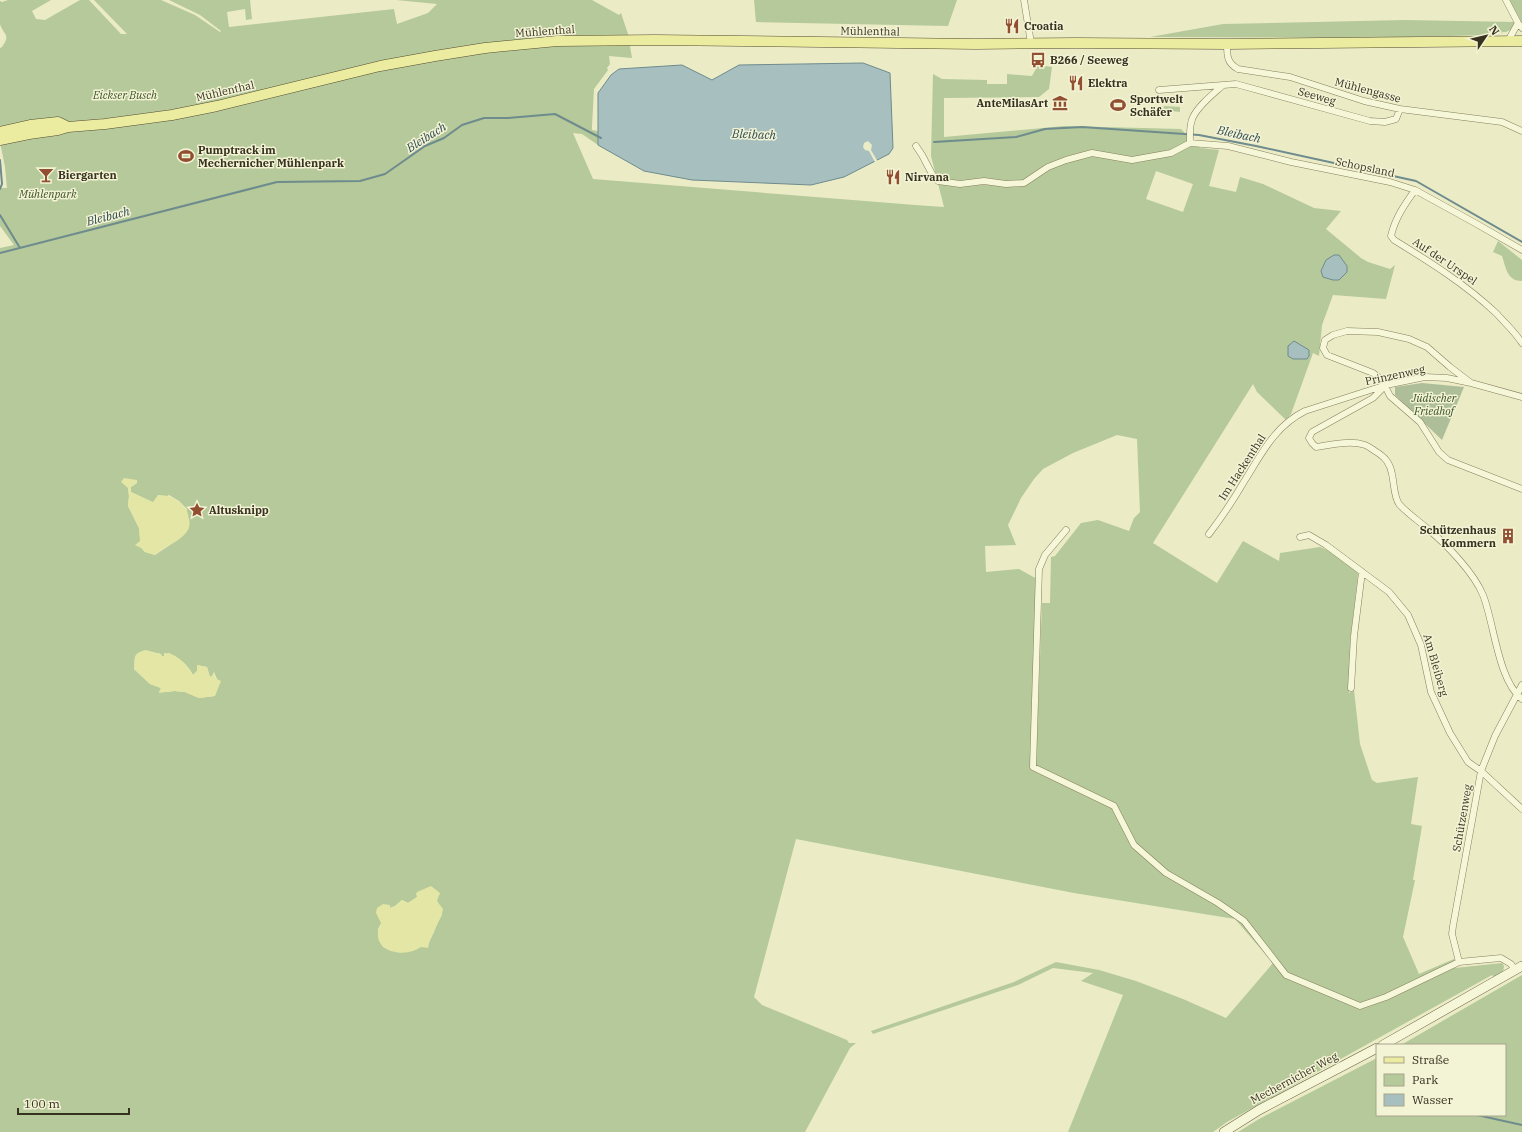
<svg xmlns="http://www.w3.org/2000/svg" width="1522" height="1132" font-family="'IBM Plex Serif',serif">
<rect width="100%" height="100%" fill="#ebebc6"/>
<path fill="#b5c99a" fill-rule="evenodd" d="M8,0h43l-19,11 4,8 9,1 35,-20h9l32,34h6l-33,-34h67l34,15 25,17 1,-1 -21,-16 -31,-15h81l2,19 -6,1 -1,-11 -18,3 2,15 165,-18 3,15 31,-11 9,-9 -41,-4h196l27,15 2,-2 7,21 4,24 -23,-2 1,8 -3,4 1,2 -14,19 -2,37v4l6,1v14l-16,-11 -9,-1 20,46 322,26 29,2 -13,-51 2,-82 9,5 45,1v4h20v-10l25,2 6,-11 14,2 -3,22 -10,8 -95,1v39l120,-11 117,3 19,19 19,2 -10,36 27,6 4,-15 23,7 51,24 27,3 -15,18 35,29 7,4 22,7 5,-4 -9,34 -53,-4 -11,30 -3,31 -6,-3 -22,61 -5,6 -29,-28 -4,-8 -100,159 64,40 26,-42 36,20 1,-8 40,-6 7,3 30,20 1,4 -8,68 -1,51 5,-3 6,54 12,36 5,3 41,-6 -7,47 11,2 -9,54h2l-12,57 16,37 35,-15 1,9 47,-5 2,3 -1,7 -8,5 -3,-3 -265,147 -14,10h-145l55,-137 -42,-14 12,-8 -40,-5 -35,17 -145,49 -2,-3 143,-49 42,-20 43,8 37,11 47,18 43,19 47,-55 -38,-44 -161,-26 -278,-54 -42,158 8,8 85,35 2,3h7l-6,5 -45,84h-805v-884l14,-3 -14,-19v-38h7l-2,-21 -5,-25v-94l2,-1c9,-13 2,-11 -2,-23 0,-6 0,-17 0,-23l2,1zM1156,171l37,13 -10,28 -37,-13zM1117,435l20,4 3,73 -6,6 -5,13 -31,-11 -17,3 -26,33 -4,1 -1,46h-8l-6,162 -6,-3 7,-183 -18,-10 -33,3 -1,-26 31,-1 -8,-20 13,-27 13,-19 9,-10 30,-16zM137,483l-6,4v5l22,11 16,-8 10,6 8,8 -8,30 -24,16 -10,-3 -4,-5 -2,-19 -11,-22 1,-10 -1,-8zM156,653l5,1 1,3 7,-4c9,5 19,11 24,22l4,-4v-6l10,2 3,10 2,-1 2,-4 3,7 -2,17 -16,2 -14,-6 -11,-1 -6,1h-9l2,-4 -11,-4 -16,-15 1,-5zM416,893l21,8 5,14 -5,8 -3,9 -5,10 -8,5 -30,4 -8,-4 -4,-7 -1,-11 12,-21 5,-2 7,-6 6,3 9,-6z
M754,0h203l-9,26 -192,-4z
M1510,0h12v23z
M1405,20l110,2 -3,7 -6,3 -13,1 -3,2 -124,3 -216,-1 73,-13z
M1164,106l16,1v5l-17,-2z
M1498,241l24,19v21c-15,0 -16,-13 -20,-25l-9,-4z
M1522,975v157h-284l21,-13 118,-61v57h128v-70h-104z"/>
<path fill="#e3e6a5" d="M124,478l13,2v3l-6,4v5l22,10 5,-7c12,0 19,4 27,13 3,3 3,7 4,11 5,19 -23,25 -34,36l-10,-3 -4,-4 -6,-3 5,-4 -1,-13 -11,-22 1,-10 -1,-8 -7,-6z
M146,650l15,4 1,2h2v-3c11,-1 24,12 29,22l4,-4v-6l10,2 3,10 2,-1 2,-4 1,6 6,3 -6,15 -16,2 -14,-6 -11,-1 -15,2 2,-5 -11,-4 -16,-15c1,-11 -2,-16 12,-19z
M431,886l9,7 -3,8 6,8c-2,13 -13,25 -15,39l-7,-1c-18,13 -54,3 -40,-24l-5,-10 1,-5 6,-4 7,1v3l5,-2 7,-6 6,3 9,-6v-5z"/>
<path fill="#aebe99" d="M1422,383l42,4 -22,53 -47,-45v-8z"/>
<path fill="#a7bfbf" stroke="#6e8b8d" d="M863,63l27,10 3,75 -4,6 -45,23 -33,8 -119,-5 -48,-9 -46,-26v-52l13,-18 8,-6 63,-4 30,15 27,-15z
M1334,255h5l8,11v6l-8,8h-6l-10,-3 -2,-6 5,-11z
M1294,341l15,9v6l-2,3h-14l-5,-3v-10z"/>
<path fill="#ebebc6" d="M868,141l4,4 -1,5 7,12 -2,2 -7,-13 -4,-1 -2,-3 1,-4z"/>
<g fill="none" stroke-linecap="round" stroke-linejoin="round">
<path stroke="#6e8b8d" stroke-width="2" d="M934,142l82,-5 29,-8 37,-2 117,8 57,11 160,35 106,61
M0,160l2,24 -2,5
M0,215l20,33
M0,253l277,-71 83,-1 25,-7 40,-28 19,-8 18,-13 22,-7h24l47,-4 46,24
M1477,1115l45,10"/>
<defs>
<path id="street" d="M1024,0l7,43
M1506,0l12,23 4,5
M1508,41l10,-18
M1227,44c0,12 0,19 11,25l52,8 74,24 36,8 102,13 20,9
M1159,90l77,-6 134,37 15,1 11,-3 4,-10
M1190,143l38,3 63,16 99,20 25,8 60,33 47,27
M1190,143c0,-8 -1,-18 3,-26 6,-12 19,-22 29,-31
M916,146l6,9 10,19 6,7 22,3 24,-3 22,3 18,-1 24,-16 18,-7 26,-7 40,7 39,-7 19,-10
M1415,190c-10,14 -20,28 -24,46l3,4c36,22 71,44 102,73 9,10 19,19 26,30
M1471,383l-21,-16 -23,-20 -18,-8 -31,-7 -31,-1 -14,4 -8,5 -2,8 4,7 46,18 9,7 8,16 30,26 19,30 9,8 74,29
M1386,385l-13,13 -61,34 -3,6 3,5 4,4c15,-2 34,-7 49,-2 3,1 7,4 10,6 10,6 15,12 17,23 2,9 2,23 7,30 9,10 20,17 30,26 18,15 45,43 54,65 11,27 15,86 39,104
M1066,530l-21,25 -6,14 -6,198 81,39 20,39 32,28 52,30 26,18 42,54 74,31 26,-9 73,-35 42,-4 10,6 4,6
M1209,534c13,-17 25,-35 36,-54 17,-27 30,-54 60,-69l81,-26 39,-8 22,1 24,5 51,14
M1300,537l9,-2 17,10 63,47 19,23 13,30 10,47 19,41 18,29 13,9 41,38
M1351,688l3,-52 8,-64
M1459,962l-7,-28 1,-8 28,-155 14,-35 27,-51"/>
<path id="secondary" d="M1383,1045l139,-79
M1224,1132l35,-22 118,-62"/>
<path id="primary" d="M0,132l30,-7 28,-3 10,5
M0,140l29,-6 29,-4 10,-3 37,-3 67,-9 45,-9 163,-40 55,-10 50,-8 72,-7 98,-1 321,4 100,-1 151,1 295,-3"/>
</defs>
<use href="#street" stroke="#867f5d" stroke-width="7"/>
<use href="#secondary" stroke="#676040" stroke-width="10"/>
<use href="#primary" stroke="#544c31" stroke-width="11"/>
<use href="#street" stroke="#f6f7d9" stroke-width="6"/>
<use href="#secondary" stroke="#f6f7d9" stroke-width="9"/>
<use href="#primary" stroke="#ececa0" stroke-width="10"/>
</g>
<defs>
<symbol id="restaurant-bare" viewBox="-9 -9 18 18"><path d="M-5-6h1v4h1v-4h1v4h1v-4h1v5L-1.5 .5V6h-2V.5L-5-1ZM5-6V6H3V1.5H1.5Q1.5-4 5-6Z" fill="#914e30" stroke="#f3f3d5" stroke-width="2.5" paint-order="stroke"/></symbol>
<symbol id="bus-bare" viewBox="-9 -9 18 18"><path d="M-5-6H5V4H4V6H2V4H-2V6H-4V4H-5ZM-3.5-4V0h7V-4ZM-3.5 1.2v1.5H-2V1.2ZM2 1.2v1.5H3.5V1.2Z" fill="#914e30" stroke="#f3f3d5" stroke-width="2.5" paint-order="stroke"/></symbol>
<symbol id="museum-bare" viewBox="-9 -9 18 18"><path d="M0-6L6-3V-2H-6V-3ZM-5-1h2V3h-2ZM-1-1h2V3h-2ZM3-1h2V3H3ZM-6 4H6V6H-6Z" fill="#914e30" stroke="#f3f3d5" stroke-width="2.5" paint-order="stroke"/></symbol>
<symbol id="stadium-bare" viewBox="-9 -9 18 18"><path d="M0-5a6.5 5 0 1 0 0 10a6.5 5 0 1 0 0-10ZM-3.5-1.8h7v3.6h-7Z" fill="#914e30" stroke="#f3f3d5" stroke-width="2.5" paint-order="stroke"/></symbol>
<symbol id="bar-bare" viewBox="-9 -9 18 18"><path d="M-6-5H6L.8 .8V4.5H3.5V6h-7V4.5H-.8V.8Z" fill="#914e30" stroke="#f3f3d5" stroke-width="2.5" paint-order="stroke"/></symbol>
<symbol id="sight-bare" viewBox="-9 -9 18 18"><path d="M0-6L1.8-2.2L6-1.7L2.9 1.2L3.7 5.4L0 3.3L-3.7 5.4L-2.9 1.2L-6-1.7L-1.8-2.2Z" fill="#914e30" stroke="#f3f3d5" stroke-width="2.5" paint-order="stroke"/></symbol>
<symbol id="building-bare" viewBox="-9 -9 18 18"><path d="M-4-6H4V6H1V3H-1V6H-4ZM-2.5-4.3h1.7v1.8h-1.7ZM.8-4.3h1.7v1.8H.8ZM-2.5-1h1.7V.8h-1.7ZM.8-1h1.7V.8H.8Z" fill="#914e30" stroke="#f3f3d5" stroke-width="2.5" paint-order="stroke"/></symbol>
</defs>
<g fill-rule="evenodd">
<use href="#restaurant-bare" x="1001" y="15" width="22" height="22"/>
<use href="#bus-bare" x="1027" y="49" width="22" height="22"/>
<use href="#restaurant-bare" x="1065" y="72" width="22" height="22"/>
<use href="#museum-bare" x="1049" y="92" width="22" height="22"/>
<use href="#stadium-bare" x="1107" y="94" width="22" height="22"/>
<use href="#stadium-bare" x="175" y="145" width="22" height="22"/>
<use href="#bar-bare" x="35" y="164" width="22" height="22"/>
<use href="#restaurant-bare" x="882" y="166" width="22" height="22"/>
<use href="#sight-bare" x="186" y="499" width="22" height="22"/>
<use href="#building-bare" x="1497" y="525" width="22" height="22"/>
</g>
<g text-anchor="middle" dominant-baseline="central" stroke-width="3" stroke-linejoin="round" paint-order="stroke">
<g font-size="11" font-weight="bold" fill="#373220" stroke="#f3f3d5" text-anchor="start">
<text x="1024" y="26">Croatia</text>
<text x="1050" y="60">B266 / Seeweg</text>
<text x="1088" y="83">Elektra</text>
<text x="1130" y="99">Sportwelt<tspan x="1130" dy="13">Schäfer</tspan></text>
<text x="1048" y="103" text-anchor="end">AnteMilasArt</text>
<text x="198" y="150">Pumptrack im<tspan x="198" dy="13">Mechernicher Mühlenpark</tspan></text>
<text x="58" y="175">Biergarten</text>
<text x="905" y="177">Nirvana</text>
<text x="209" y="510">Altusknipp</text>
<text x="1496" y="530" text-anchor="end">Schützenhaus<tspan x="1496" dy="13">Kommern</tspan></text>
</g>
<g font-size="11" fill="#373220" stroke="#f3f3d5">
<text transform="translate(545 31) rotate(-4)">Mühlenthal</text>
<text transform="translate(870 31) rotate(1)">Mühlenthal</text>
<text transform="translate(1368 90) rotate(15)">Mühlengasse</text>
<text transform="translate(225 91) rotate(-13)">Mühlenthal</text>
<text transform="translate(1317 96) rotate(16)">Seeweg</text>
<text transform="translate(1365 167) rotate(12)">Schopsland</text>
<text transform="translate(1445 261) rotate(34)">Auf der Urspel</text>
<text transform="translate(1395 375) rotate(-12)">Prinzenweg</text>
<text transform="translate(1242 467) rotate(-57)">Im Hackenthal</text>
<text transform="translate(1436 665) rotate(74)">Am Bleiberg</text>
<text transform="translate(1462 818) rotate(-80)">Schützenweg</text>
<text transform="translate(1294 1078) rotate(-28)">Mechernicher Weg</text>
</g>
<g font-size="11" font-style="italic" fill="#3a5227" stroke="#f3f3d5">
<text x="125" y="95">Eickser Busch</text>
<text x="48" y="194">Mühlenpark</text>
<text x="1434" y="398">Jüdischer<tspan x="1434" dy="13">Friedhof</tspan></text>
</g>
<g font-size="12" font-style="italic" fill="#304c55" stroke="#f3f3d5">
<text transform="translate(754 134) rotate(2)">Bleibach</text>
<text transform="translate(1239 134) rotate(12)">Bleibach</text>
<text transform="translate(426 137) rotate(-32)">Bleibach</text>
<text transform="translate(108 216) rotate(-14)">Bleibach</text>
</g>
</g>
<rect x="1376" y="1044" width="130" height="72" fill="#f3f3d5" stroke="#a8a68d"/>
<rect x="1384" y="1057" width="20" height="6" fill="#ececa0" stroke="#a8a68d"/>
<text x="1412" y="1064" font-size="12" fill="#373220">Straße</text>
<rect x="1384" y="1074" width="20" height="12" fill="#b5c99a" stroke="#a8a68d"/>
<text x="1412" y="1084" font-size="12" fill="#373220">Park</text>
<rect x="1384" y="1094" width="20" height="12" fill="#a7bfbf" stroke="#a8a68d"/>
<text x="1412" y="1104" font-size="12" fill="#373220">Wasser</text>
<g transform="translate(1486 36) rotate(55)" stroke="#f3f3d5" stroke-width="3" paint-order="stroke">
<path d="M0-3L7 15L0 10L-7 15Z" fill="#373220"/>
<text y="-6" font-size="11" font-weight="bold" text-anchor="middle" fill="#373220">N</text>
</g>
<path d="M18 1108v6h111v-6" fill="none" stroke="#373220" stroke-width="2"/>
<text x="24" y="1108" font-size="12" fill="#373220" stroke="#f3f3d5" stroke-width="3" paint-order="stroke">100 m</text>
</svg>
